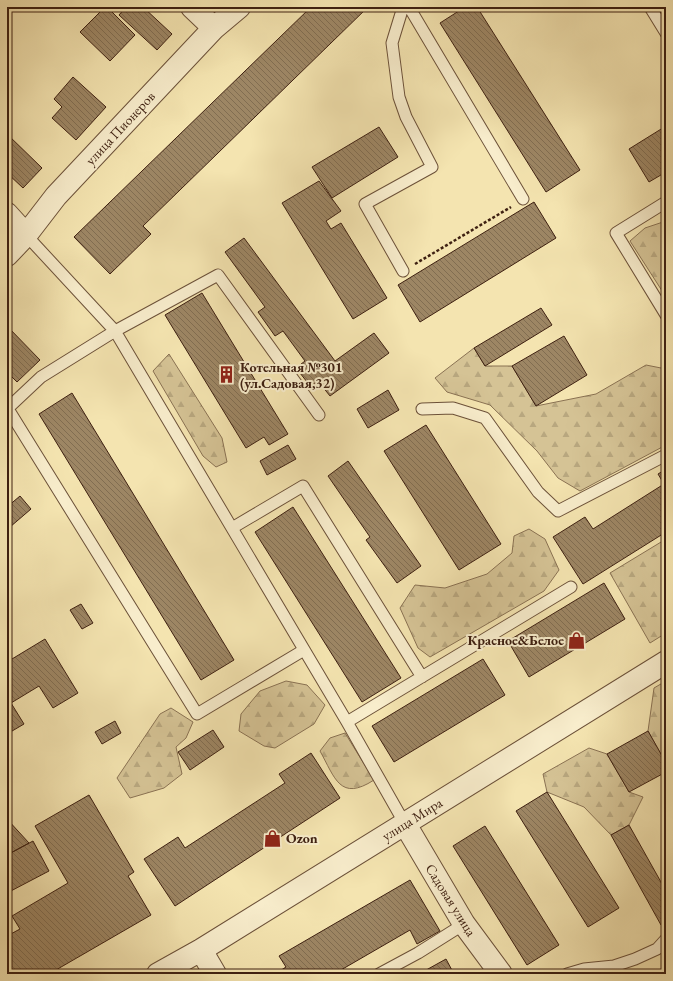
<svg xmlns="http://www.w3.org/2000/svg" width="673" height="981" font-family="'EB Garamond',serif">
<defs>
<pattern id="forest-firs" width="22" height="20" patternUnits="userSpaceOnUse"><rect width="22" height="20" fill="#d5c395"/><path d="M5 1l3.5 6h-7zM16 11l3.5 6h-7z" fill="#b8a77f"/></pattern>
<pattern id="building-back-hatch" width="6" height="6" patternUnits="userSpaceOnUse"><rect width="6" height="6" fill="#9d8664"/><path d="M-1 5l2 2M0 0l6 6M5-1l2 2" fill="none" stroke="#816d51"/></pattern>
</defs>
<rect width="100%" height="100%" fill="#f4e4b0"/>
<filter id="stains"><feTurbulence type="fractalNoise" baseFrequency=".005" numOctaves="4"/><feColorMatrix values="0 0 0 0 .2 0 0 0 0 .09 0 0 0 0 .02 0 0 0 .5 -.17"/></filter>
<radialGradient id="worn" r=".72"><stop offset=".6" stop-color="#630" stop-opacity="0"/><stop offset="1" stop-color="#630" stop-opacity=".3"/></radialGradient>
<path fill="url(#forest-firs)" stroke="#8a7253" d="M666,221v76l-36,-56 15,-13z
M474,348l11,18h27l24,40 60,-12 50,-29 20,4v76l-86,46 -22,-13 -21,-27 -47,-46 -43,-13 -12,-14z
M169,354l53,84 5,24 -11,5 -13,-11 -50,-85z
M529,529l16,10 14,31 -15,21 -114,66 -12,-9 -18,-40 15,-23 30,3 42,-14 25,-21 2,-17z
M666,539v94l-16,10 -40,-70z
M286,681l21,4 18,20 -11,19 -39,24 -11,-2 -25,-15 2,-17 19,-23z
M666,681v82l-18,-32 6,-43z
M171,708l22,14 -7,16 -10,9 6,27 -18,14 -34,10 -13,-20 43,-64z
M345,733l29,47c-34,22 -39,-2 -54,-29l10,-13z
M589,748l18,6 22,38 14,5 -14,28 -18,10 -27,-28 -37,-15 -4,-18z"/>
<path fill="url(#building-back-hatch)" stroke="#3e2011" d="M105,7h2l28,28 -25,26 -30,-29z
M126,7h17l29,27 -15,16 -38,-35z
M311,7h57l-225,219 8,8 -41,40 -36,-37z
M465,7h12l103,163 -34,22 -106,-169z
M73,77l33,30 -30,33 -24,-22 10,-11 -8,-8z
M666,126v46l-17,10 -20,-33z
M379,127l19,30 -66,41 -20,-31z
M7,134l35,34 -19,20 -16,-15z
M319,181l22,30 -15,10 5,8 10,-6 46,75 -34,21 -71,-116z
M534,202l22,36 -136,84 -22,-37z
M244,238l91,123 39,-28 15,20 -59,43 -12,-15 -7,6 -15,-19 9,-7 -22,-30 -8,5 -17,-24 7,-5 -40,-55z
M202,293l86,141 -19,11 -5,-8 -18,11 -81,-133z
M541,308l11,17 -67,41 -11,-18z
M7,326l33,34 -23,22 -10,-10z
M564,336l23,39 -51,31 -24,-40z
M388,390l11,20 -31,18 -11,-19z
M72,393l162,267 -33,20 -162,-266z
M426,425l75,119 -42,26 -75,-119z
M288,445l8,14 -29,16 -7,-14z
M348,461l73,105 -24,17 -31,-43 4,-3 -42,-61z
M666,469v63l-83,52 -30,-47 32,-20 8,12 71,-45 -6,-10z
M20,496l11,13 -21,18 -3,-3v-17z
M293,507l108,171 -39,24 -107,-170z
M604,583l21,36 -96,58 -21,-36z
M81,604l12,19 -11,6 -12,-19z
M45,639l33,54 -25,15 -14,-22 -28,17 13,21 -17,10v-72z
M483,659l22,36 -111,67 -22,-36z
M115,721l6,12 -19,11 -7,-12z
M213,730l11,17 -34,23 -12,-18z
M648,731l18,32v9l-37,20 -22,-38z
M311,753l29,45 -165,108 -31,-47 34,-22 7,11 100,-65 -6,-9z
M547,792l72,116 -31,19 -72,-116z
M89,795l45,77 -6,4 23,39 -102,59h-42v-38l13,-7 -8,-13 56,-33 -33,-57z
M7,819l22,24 -22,12z
M629,825l37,66v31l-5,3 -50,-90z
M485,826l74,119 -32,20 -74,-119z
M33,841l16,30 -42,22v-38z
M410,880l30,51 -23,13 -7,-14 -76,44h-59l11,-7 -7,-11z
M446,959l8,15h-35z"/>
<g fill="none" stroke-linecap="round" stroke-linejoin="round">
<defs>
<path id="service" d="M409,7l114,192
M650,7l16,26
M666,202l-50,31 50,82
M26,235l89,96 232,391 58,102
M403,271l-38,-67 67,-37 -26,-50 -7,-20 -7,-54 11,-36
M7,409l34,-32 74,-46 103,-56 101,140
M8,409l189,305 107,-64
M422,409l31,-1 32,10 53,74 20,19 108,-56
M232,528l71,-42 119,191
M347,722l224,-135
M379,974l39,-21 46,-29
M567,974l17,-5 30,-3 21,-7 22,-10 9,-10"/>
<path id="minor" d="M192,7l22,21
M7,214l19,21
M7,255l19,-20 30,-39 158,-168 25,-21
M405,824l59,100 37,50"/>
<path id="tertiary" d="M201,950l14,24
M158,974l43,-24 465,-288"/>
</defs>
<use href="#service" stroke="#6c5139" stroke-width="13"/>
<use href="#minor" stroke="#6c5139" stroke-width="24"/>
<use href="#tertiary" stroke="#6c5139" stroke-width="24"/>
<path stroke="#3e2011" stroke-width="2.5" stroke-dasharray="3 2" stroke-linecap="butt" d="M415,264l96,-57"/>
<use href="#service" stroke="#f8edcc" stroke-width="11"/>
<use href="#minor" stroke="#f8edcc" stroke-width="22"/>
<use href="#tertiary" stroke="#f8edcc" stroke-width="22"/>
</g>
<defs>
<symbol id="building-bare" viewBox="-9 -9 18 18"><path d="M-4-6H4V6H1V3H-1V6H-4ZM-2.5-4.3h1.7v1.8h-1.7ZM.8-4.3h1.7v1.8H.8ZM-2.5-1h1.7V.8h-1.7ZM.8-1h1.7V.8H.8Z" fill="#8f2418" stroke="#f8edcc" stroke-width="2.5" paint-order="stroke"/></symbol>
<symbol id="shop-bare" viewBox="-9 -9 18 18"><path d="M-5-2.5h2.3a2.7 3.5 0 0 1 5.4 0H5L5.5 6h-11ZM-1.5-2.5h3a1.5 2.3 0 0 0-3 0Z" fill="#8f2418" stroke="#f8edcc" stroke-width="2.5" paint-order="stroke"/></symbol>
</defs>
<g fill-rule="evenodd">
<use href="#building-bare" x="214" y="362" width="25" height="25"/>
<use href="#shop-bare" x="564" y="628" width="25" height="25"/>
<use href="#shop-bare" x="260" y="826" width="25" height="25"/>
</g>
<g text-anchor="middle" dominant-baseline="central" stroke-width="4" stroke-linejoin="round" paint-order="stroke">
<g font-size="14" fill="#3e2011" stroke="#f8edcc">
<text transform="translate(120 128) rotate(-47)">улица Пионеров</text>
<text transform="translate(412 819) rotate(-32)">улица Мира</text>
<text transform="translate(451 900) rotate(58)">Садовая улица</text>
</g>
<g font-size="14" font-weight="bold" fill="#3e2011" stroke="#f8edcc" text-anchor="start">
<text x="240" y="367">Котельная №301<tspan x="240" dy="16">(ул.Садовая,32)</tspan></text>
<text x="564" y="640" text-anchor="end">Красное&amp;Белое</text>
<text x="286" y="838">Ozon</text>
</g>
</g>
<rect width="673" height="981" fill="none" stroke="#f4e4b0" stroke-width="24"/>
<rect x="8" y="8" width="657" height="965" fill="none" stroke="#3e2011" stroke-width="2"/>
<rect x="12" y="12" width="649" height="957" fill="none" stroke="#3e2011"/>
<rect width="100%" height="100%" filter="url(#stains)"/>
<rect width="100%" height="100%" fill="url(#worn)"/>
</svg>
